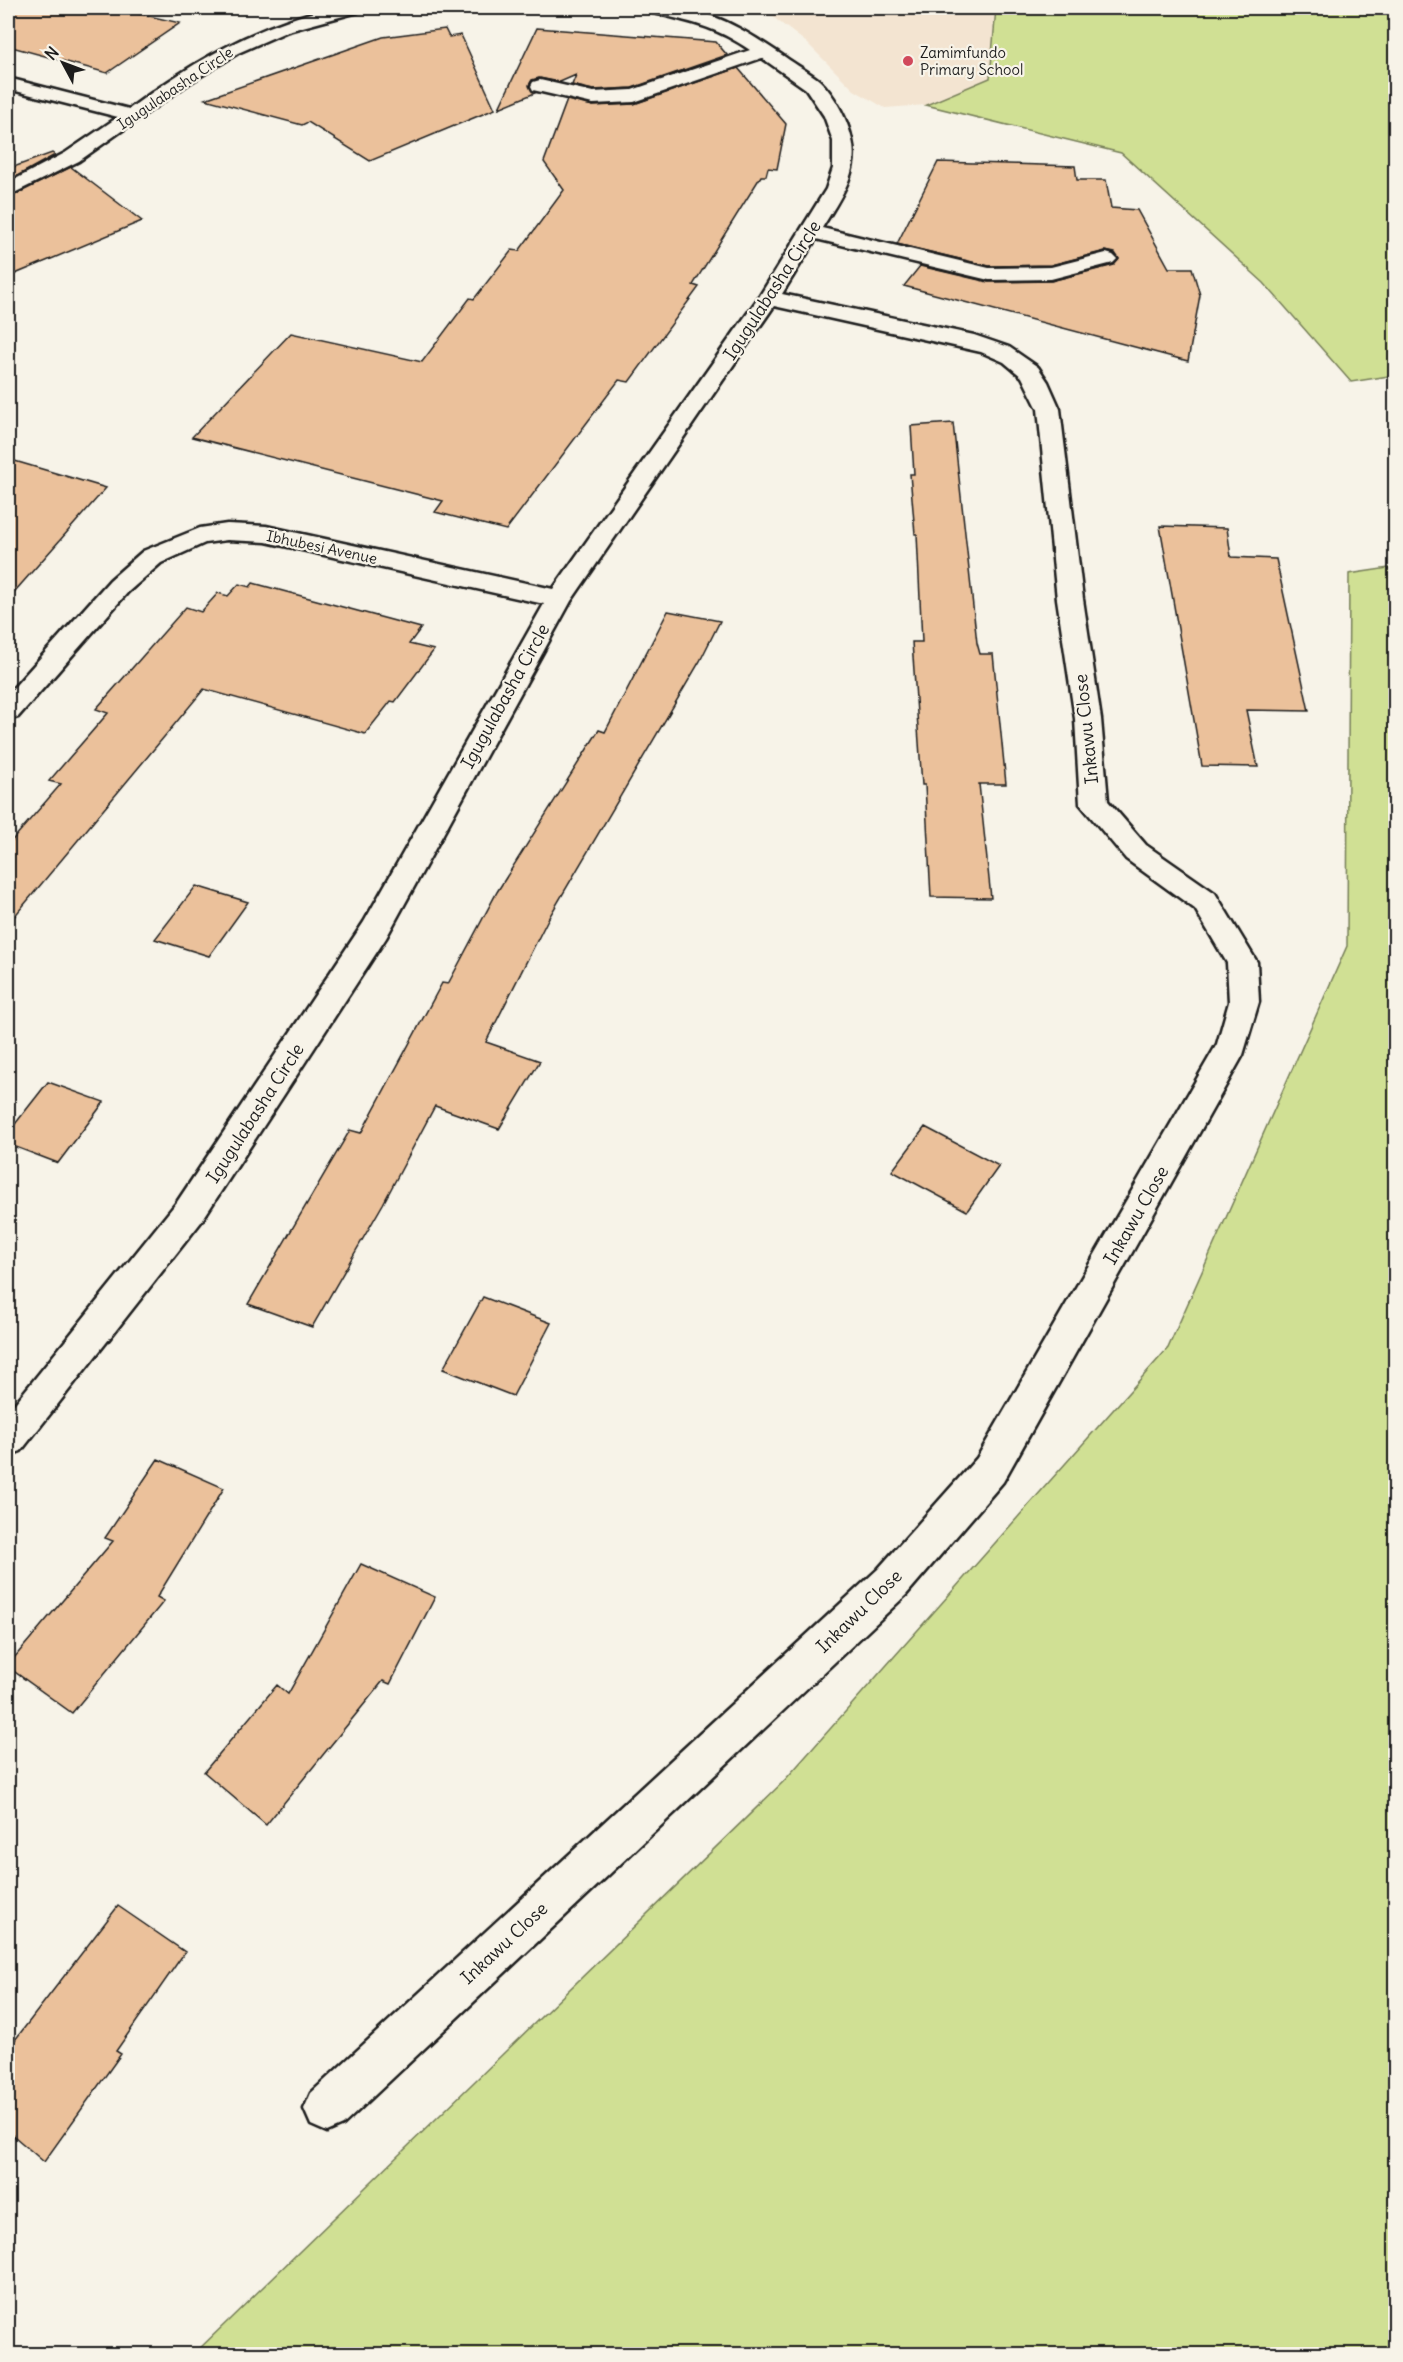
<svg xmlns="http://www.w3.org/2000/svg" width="1403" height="2362" font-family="Delius,sans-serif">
<rect width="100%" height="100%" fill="#f7f3e8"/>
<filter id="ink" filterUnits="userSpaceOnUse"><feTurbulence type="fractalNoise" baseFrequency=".0167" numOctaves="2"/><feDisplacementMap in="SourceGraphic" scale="12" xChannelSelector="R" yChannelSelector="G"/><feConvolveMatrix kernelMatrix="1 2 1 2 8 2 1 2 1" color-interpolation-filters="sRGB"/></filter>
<g filter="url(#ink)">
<path fill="#f3e4d1" d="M761,8h235l-6,70 -64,27 -41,3 -31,-18 -47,-47z"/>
<path fill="#d0e094" stroke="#767e58" stroke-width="1.5" d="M996,8h399v367l-44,7 -87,-99 -143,-130 -195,-48 64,-27z
M1395,567v1787h-1201l589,-572 385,-434 179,-402 2,-372z"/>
<path fill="#ebc19b" stroke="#1c1c1c" stroke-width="1.5" d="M8,8h106l66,15 -73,50 -99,-27z
M537,28l179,14 11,13 -95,33 -39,2 -21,-5 4,-10 -16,7 -21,-4 -7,2 -3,5 6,8 -36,15z
M445,29l4,8 12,-2 34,74 -125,52 -62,-39 -6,3 -97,-26 178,-62z
M738,68l48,56 -9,45 -9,-1 -2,8h-5l-68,109 6,2 -70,95 -10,-2 -113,150 -71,-18 8,-11 -251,-64 99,-104 131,29 48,-64 4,1 38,-49 7,1 45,-61 -20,-28 23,-62 26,6 41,-2z
M52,153l3,2 -47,26v-12z
M938,162l137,4 2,14h29l5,28 26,2 32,58h23l8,27 -12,66 -284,-75 16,-20 68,16 63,-1 63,-16 5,-6 -4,-6 -10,-2 -54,14 -62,1 -92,-22z
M71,167l71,54 -134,56v-79z
M953,423l24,220 3,11h13l13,130h-27l12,114 -60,-1 -6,-112h-3l-10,-143h10l-5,-108h-2l-5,-60h4l-3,-48z
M8,459l98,29 -98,111z
M1160,526l67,2 4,29 45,2 33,152 -63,-1 12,57 -56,-1z
M253,583l168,45 -12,16 25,6 -39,52 -4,-1 -26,33 -161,-45 -196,235v-79l53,-61 -12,-3 59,-68 -12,-4 90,-102 15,5 17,-19 10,3 11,-12 11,3z
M668,611l52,10 -20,40 -152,258 -62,123 54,19 -41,68 -64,-23 -52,98 -71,123 -64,-23 102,-174 11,3 81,-150 6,1 49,-92 102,-162 6,2z
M196,886l52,16 -39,54 -54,-17z
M48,1082l56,20 -46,61 -50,-19v-11z
M925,1127l74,39 -32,45 -75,-40z
M483,1297l68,26 -38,73 -70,-27z
M158,1459l66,29 -67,109 7,4 -92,112 -64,-46v-2l105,-124 -8,-3z
M361,1564l74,33 -45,87 -7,-3 -117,144 -62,-53 73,-87 11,9z
M118,1906l67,46 -69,99 5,3 -77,108 -36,-31v-82z"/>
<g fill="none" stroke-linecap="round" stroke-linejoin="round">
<defs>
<path id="minor" d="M330,8h31l-3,4 -70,19 -50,22 -47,29 -112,79 -71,35v-13l57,-30 53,-36 -110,-28v-11l121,31c63,-47 125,-83 201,-101z
M647,8c55,-6 95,20 138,49 11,8 24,15 34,23 15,14 29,40 33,60 8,33 -14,61 -30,88l167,40 62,-1 55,-14 7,2 4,4 -4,4 -62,16 -62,1 -173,-41 -34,55 192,41 35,12 29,20 10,15 12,27 23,190 18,120 7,82 38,44 69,48 42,69 2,40 -16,53 -240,427 -97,113 -563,530 -16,7 -16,-7 -7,-16 7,-16 567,-524 99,-111 240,-414 12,-42 -2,-39 -32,-54 -69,-50 -46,-55 -5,-85 -18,-120 -19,-190 -16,-32 -18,-15 -23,-10 -207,-46 -203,295 -185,337 -185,284 -180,229 -13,5v-44l169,-210 187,-280 180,-318 -278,-62 -39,-2 -22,3 -44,20 -33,29 -110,125 -10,3v-26l102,-114 33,-29 57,-23 27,-4 39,2 287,63 206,-292 67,-108 7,-21v-27l-9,-25 -18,-27 -44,-31 -128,44 -41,2 -60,-14 -2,-4 2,-4 7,-2 53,12 39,-2 118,-40c-35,-24 -60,-28 -100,-38z"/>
</defs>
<use href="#minor" stroke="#1c1c1c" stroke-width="5"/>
<use href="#minor" fill="#f7f3e8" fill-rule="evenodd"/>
</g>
</g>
<circle fill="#d1495b" stroke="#f7f3e8" stroke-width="2" cx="908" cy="61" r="6"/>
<g text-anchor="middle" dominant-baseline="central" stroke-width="4.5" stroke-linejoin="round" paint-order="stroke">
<g font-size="15" fill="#1c1c1c" stroke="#f7f3e8" text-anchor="start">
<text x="920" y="52">Zamimfundo<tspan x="920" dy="17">Primary School</tspan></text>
</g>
<g font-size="15" fill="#1c1c1c" stroke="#f7f3e8">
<text transform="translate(175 88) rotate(-34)">Igugulabasha Circle</text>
<text transform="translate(322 547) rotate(12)">Ibhubesi Avenue</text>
</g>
<g font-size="18" fill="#1c1c1c" stroke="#f7f3e8">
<text transform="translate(772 290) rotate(-57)">Igugulabasha Circle</text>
<text transform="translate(505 696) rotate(-61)">Igugulabasha Circle</text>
<text transform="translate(1086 729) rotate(-96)">Inkawu Close</text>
<text transform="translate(255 1113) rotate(-57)">Igugulabasha Circle</text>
<text transform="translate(1136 1215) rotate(-60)">Inkawu Close</text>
<text transform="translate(859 1611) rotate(-44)">Inkawu Close</text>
<text transform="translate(504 1943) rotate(-43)">Inkawu Close</text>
</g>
</g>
<rect width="1403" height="2362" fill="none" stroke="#f7f3e8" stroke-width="30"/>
<rect x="15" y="15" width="1373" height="2332" fill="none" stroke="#1c1c1c" stroke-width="2" filter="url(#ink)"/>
<g transform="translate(63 63) rotate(311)" stroke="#f7f3e8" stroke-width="4.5" paint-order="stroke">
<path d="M0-4.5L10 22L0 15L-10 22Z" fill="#1c1c1c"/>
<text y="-9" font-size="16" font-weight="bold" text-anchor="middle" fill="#1c1c1c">N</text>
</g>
</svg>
